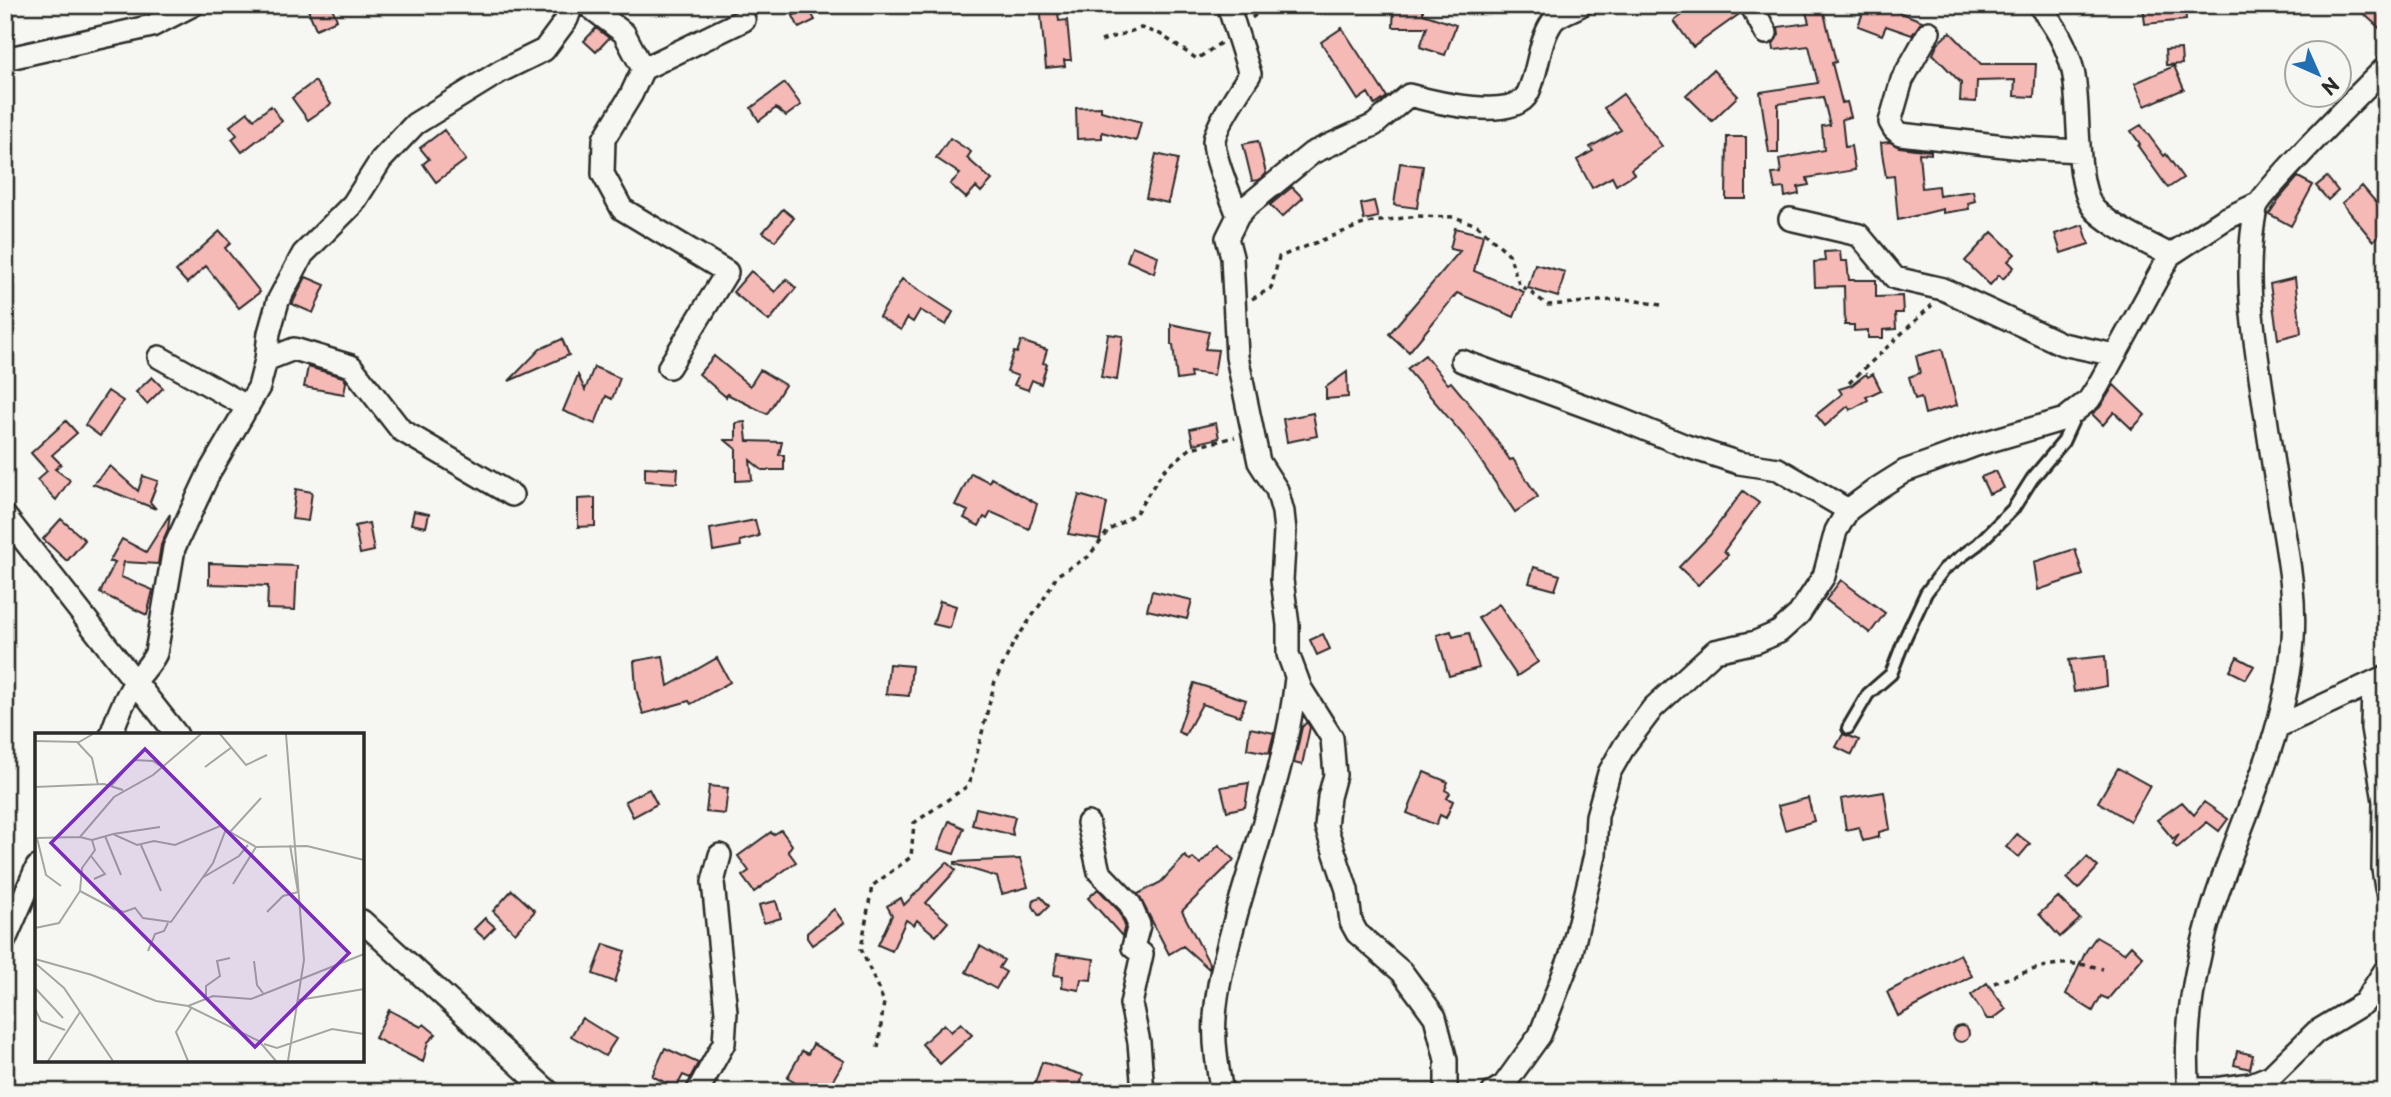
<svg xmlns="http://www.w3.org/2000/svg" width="2391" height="1097" font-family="'Playpen Sans',sans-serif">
<rect width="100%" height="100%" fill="#f6f6f2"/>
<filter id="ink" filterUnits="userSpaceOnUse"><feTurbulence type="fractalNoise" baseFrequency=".0143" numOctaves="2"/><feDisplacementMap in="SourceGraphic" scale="14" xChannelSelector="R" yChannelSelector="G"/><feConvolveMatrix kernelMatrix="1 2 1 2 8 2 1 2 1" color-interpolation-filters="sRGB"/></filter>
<g filter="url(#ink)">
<path fill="#f5b9b6" stroke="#2b2b2b" stroke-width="2" d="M306,5h25l6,15 -21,9z
M1040,5h17l2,16 8,-1 4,40h-7l1,6 -19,2z
M1394,5h29v9l33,11 -11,30 -25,-8 7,-20h-34z
M1696,5h35l7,10 -45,32 -19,-26z
M1804,5h18l14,57 -4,1 10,40 5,-1 4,15 -9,2 3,28 6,-1 4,24 -48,8 2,7 -11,2 1,7 -14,3 -1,-9 -9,1 -3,-15 9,-1 -2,-14 45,-9 -2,-24 8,-1 -7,-28 -45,7v49h-9l-9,-61 58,-9 -9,-37 -35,4 -1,-6 6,-10 -1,-7 31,-4z
M1866,5h15l41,16 -10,14 -26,-9 -4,9 -24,-9z
M2143,5h42l1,15 -41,4z
M2354,5h32v29z
M808,7l7,13 -16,8 -6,-12z
M596,28l13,10 -13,14 -12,-11z
M1342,28l45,69 -12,8 -7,-12 -10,7 -37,-58z
M1950,32l31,32h55l-2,33 -20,-1 1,-16 -38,1 -1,21 -16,-1 1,-18 -28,-29 5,-11z
M2181,49l1,15 -16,1 -1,-15z
M2174,66l10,23 -39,17 -10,-23z
M1713,70l25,26 -26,25 -26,-26z
M315,81l16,23 -23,16 -16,-22z
M785,83l16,22 -15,11 -10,-8 -17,13 -8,-13z
M1623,94l39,52 -31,23 3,5 -18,11 -4,-8 -20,11 -15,-28 16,-9 -3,-4 31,-17 -17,-22z
M271,106l11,15 -40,31 -10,-13 5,-4 -7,-9 18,-14 6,7z
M1101,107v4l40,11 -5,19 -34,-9v6l-25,1 -1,-31z
M2141,125l23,31 2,-2 17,24 -15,10 -30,-42 2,-2 -9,-13z
M444,130l22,30 -30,22 -13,-18 6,-5 -9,-11z
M1727,137h19v62h-20z
M950,138l21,14 -4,6 25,22 -11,12 -5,-5 -10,11 -16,-14 10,-10 -24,-16z
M1258,141l8,32 -7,7 -7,1 -9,-37z
M1890,142l9,5 32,4v3l-12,-1 3,35 16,-2 1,10 34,-5 2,10 -7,2 1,6 -26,4v-4l-45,11 -4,-44 -8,1 -4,-24 -1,-10z
M1156,154l22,5 -10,44 -22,-5z
M1400,163l23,3 -6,42 -23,-3z
M2298,177l15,8 -22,41 -22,-12 10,-15z
M2327,177l11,14 -10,9 -12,-14z
M2362,186l24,28v15l-13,12 -31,-38z
M1292,187l11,11 -21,19 -12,-12z
M1374,201l4,16 -14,3 -3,-16z
M783,209l11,9 -19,23 -12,-9z
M2083,225l6,19 -28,9 -6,-19z
M1455,228l28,7 -9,36 50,21 -10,25 -57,-24 -48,59 -20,-18 71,-83 -10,-2z
M220,231l11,12 -6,5 35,44 -21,16 -33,-42 -19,17 -11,-12z
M1992,232l23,22 -7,7 6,6 -11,12 -4,-4 -9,10 -25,-24z
M1132,246l26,10 -4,17 -27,-12z
M1840,251l1,10h6l2,19h27v17l26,-1 1,17h-8l1,16 -13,1v8h-15v-8l-14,1v-6h-9l-1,-39 -29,1 -1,-25 11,-1 -1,-9z
M1535,264l30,8 -7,25 -30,-9z
M751,271l24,21 11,-13 10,9 -27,33 -36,-29z
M306,277l19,8 -12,28 -21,-9z
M2295,278l6,55 -23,6 -8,-55z
M902,279l51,33 -7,13 -26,-15 -7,12 -6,-4 -6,12 -22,-13z
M1171,324l38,8 -4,17 13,1 -4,25 -24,-3 1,6 -14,2 -4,-35h-2z
M1108,334l15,2 -6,44 -16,-3z
M562,339l7,16 -60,26 31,-32z
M1021,341l26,9 -4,13 4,1 -6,20 -9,-4 -4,10 -14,-5 4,-9 -11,-4 7,-20 3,1z
M1942,349l15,56 -32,9 -4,-17 -6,2 -6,-22 11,-4 -4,-17z
M1425,355l23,29 3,-2 30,36 29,42 3,-1 25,38 -23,15 -51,-76 -57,-67z
M714,356l36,30 10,-16 25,15 -18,29 -40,-20 -1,3 -27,-23z
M308,367l35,10 3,5 -2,12 -40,-7z
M594,367l26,11 -8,21 -6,-3 -11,28 -32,-13 15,-36 7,15z
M1347,372l1,25 -22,2v-12z
M1866,374l2,3 5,-3 8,16 -15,7 2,3 -18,10 -2,-4 -23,20 -9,-11 26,-21 -3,-5 13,-4z
M152,377l11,11 -16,16 -11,-12z
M2114,385l31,30 -13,14 -18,-17 -11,13 -11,-11 8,-7z
M108,391l15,10 -23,35 -15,-11z
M1313,413l4,23 -30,6 -4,-23z
M66,421l11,12 -25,22 9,9 -6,5 15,11 -14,20 -19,-20 10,-9 -16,-18z
M745,422l2,19 35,1 -3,13h5v15h-22l-12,-10 2,20 -16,1v-32l-11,-9h11v-17z
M1216,423l3,15 -26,6 -3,-15z
M110,466l28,25 5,-15 15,5 -8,21 6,7 -63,-25z
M645,467l33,2 -1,14 -32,-2z
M1996,471l8,17 -15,6 -8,-17z
M971,473l18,9 2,-4 46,26 -8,25 -38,-17 -4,7 -3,-2 -5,9 -15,-8 4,-7 -13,-6z
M296,489l16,3 -4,29 -16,-2z
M1743,491l16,12 -35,48 4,4 -30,30 -19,-18 31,-32z
M1079,495l28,8 -7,36 -32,-5z
M595,498v28l-17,1v-28z
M414,511l15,3 -3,13 -15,-3z
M170,514l-2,15 -7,16 -3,19 -34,-2 -3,15 32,13 -6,25 -47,-22 15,-31h-6l13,-23 24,13z
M61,519l24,21 -18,21 -24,-22z
M755,520l4,16 -19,5 1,5 -28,5 -3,-22z
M369,523l5,28 -14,3 -5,-28z
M2075,549l8,26 -45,15 -4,-28z
M209,563l88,3 -2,44 -28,-1 1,-23 -59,-2z
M1534,567l26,8 -5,15 -26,-7z
M1841,580l44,33 -15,20 -44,-33z
M1152,591l40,9 -5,19 -40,-9z
M940,601l16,5 -6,22 -17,-4z
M1499,604l39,58 -21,14 -39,-58z
M1451,631l2,6 16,-4 10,35 -30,8 -12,-41z
M1323,634l7,15 -13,6 -7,-15z
M663,656l5,30 49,-28 13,24 -39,22 -2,-3 -46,13 -7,-25 -2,-28z
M2105,656l2,30 -33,6 -5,-32z
M2237,657l17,9 -8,13 -16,-8z
M889,664l23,2 -3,30 -23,-2z
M1194,683l52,17 -6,16 -38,-12 -17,31 -7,-3z
M1307,722l3,5 -8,38 -8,-2 8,-36z
M1250,728l24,5 -5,20 -22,-4z
M1843,734l16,6 -7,15 -16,-8z
M2118,768l32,18 -20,35 -32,-19z
M1424,772l24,10 -3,8 5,3 -3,5 6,3 -7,17 -6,-3 -4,10 -29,-12z
M1249,783l-4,24 -18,4 -6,-24z
M709,786l19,2 -3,26 -19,-2z
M649,789l8,15 -24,13 -8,-16z
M1884,792l6,37 -11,3v5l-16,4 -4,-14 -13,3 -5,-31z
M1808,798l6,23 -29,9 -7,-24z
M2182,802l12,13 10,-13 24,17 -9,12 -12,-9 -30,26 -4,-4 6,-10 -6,5 -16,-19z
M976,808l39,9 -3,12 1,6 -41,-10z
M949,821l15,7 -10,26 -16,-5z
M781,830l11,15 -4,6 8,11 -42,30 -12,-16 7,-5 -11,-15 33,-24 2,3z
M2017,834l13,10 -11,13 -13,-10z
M1219,845l15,15 -52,51 28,54 -1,4 -26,-23 -14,8 -31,-60 23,-12 24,-26 5,5 3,-3 7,6z
M2087,857l11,10 -20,22 -11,-11z
M1020,859l8,28 -26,7 -5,-17 -42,-13v-2z
M947,862l9,8 -30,33 22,19 -12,14 -19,-16 -3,5 -8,-5 -14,31 -14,-6 14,-30 -5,-9 14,-8 3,7z
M1098,889l21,22 6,15 -3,10 -34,-38z
M512,890l23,21 -20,22 -22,-22z
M1041,897l8,9 -10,10 -6,-10 1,-7z
M2058,897l22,22 -20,18 -21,-23z
M776,901l5,17 -17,5 -5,-18z
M834,909l10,14 -32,22 -5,-7v-5z
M485,918l10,9 -11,11 -10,-9z
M2096,937l28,16 7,-8 12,12 -35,42 -7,-3 -8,15 -27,-17 20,-43z
M604,944l21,7 -10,31 -22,-8z
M980,946l24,14 -5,8 7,4 -10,17 -30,-17z
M1057,954l37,5 -3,21 -10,-1 -2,11 -17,-3 1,-11 -9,-1z
M1960,954l12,22 -74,40 -11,-24z
M1987,983l19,26 -13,10h-6l-16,-24z
M389,1010l32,17 3,-3 12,10 -8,8 -5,20 -48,-24z
M582,1018l34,21 -11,17 -34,-20z
M961,1023l11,12 -32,29 -18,-20 22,-20 7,8z
M1953 1034a8 8 0 1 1 16 0a8 8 0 1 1-16 0Z
M813,1044l31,17 -18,31h-15l-24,-14 15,-27 6,3z
M665,1048l33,15 -8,15 -7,-3 -7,13 -24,-12z
M2237,1051l16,4 -3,14 -16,-4z
M1042,1062l41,13 -5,17h-27l-17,-6z"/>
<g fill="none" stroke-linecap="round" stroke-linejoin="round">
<defs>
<path id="lane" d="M1848,728l20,-34 23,-20 14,-36 21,-45 18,-24 34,-25 35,-35 19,-30 31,-37 12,-26"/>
<path id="street" d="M587,5l37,28 19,36 -12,26 -27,44 -1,35 19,35 105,63 -58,95
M1228,5l22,69c-9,14 -36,54 -36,68 1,20 17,54 24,74
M1751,5l15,28
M2039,5c16,21 28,40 34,66 8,32 0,118 23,140 21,19 50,31 74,44l55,-36 32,-15
M1929,32l-27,48 -12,42 4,7 6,5 122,14 57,3
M5,59l147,-33 41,-21
M643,69l101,-49
M1790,219l69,16 36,43 48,11 119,55 53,11
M159,357l89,50
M266,360l28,-11 57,17 50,64 111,65
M1462,361l158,58 66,27 53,17 39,6 70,41
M5,516l172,219
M2373,683l-1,45 12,73 -1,68 3,19
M2277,727l107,-50
M111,735c6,-18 14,-38 25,-54 7,-10 15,-17 20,-28l18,-105 36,-77 49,-84 7,-27 3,-27 9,-32 25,-47 50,-50 28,-44 34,-36 86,-53 43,-21 23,-31 5,-14
M1088,823l11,49 31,32 9,21 -6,22 9,7 -11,50 8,38 4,50
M362,921l187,171
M5,940l32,-73
M2188,1089h27l36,-5 20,-8 45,-44 48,-29 22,-34
M697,1092l27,-49 2,-31 -13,-130 7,-27
M1222,1092c-5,-25 -9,-50 -7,-75 2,-35 13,-71 22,-105 22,-77 51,-154 59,-234
M1446,1092v-32l-11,-43 -33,-45 -45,-39 -6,-11 -4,-32 -21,-63 3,-30 6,-22 -3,-37 -31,-49 -13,-35v-29l-6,-45 3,-49 -2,-19 -6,-22 -18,-28 -22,-105 -5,-100 -5,-19 11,-22 8,-9 66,-54 62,-28 35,-30c25,7 106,27 119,-2 11,-23 10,-51 25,-72 6,-7 20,-11 28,-16
M1493,1092l11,-7 36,-50 31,-80 24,-100 2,-39 12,-43 16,-28 28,-37 62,-57 41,-9 23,-10 20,-18 25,-38 12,-45 12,-21 30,-22 27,-17 28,-10 43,-16 89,-26 24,-19 9,-14 72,-131
M2189,1092c-6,-60 6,-127 24,-185 28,-89 74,-173 80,-268 3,-42 -5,-83 -12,-125 -7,-44 -14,-87 -20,-131 -9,-59 -17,-115 -5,-175 4,-15 111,-122 130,-141"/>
</defs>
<use href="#lane" stroke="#2b2b2b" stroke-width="16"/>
<use href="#street" stroke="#2b2b2b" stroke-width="26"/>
<path stroke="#2b2b2b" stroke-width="3.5" stroke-dasharray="5 5" stroke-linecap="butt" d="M1252,18l14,-13
M1101,41l40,-13 19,6 37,25 25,-17
M1252,299l19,-11 8,-31 87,-34 52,-7 36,1 23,8 32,29 10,30 29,21 77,-6 36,6
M1849,383l83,-78
M1994,983c42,-14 64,-27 109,-14
M878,1048l6,-46 -23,-53 11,-63 39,-29 3,-34 55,-38 26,-104 18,-37 29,-42 15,-27 31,-18 20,-26 28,-18 27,-42 28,-23 44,-11"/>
<use href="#lane" stroke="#f6f6f2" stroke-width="10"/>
<use href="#street" stroke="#f6f6f2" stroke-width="21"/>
</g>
</g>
<g transform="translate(35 733)">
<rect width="329" height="329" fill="#f6f6f2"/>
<path fill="none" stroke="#a5a5a2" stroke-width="2" d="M185,1l26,31 21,-10M251,1l18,226 -16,101M0,8l44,1 14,-8M42,9l15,16 6,27M170,34l27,-20M76,53l23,-26 19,1 9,6M0,54l69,-3 19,6M195,99l31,-34M78,101l47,-7M70,103l16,39M0,105l45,-1 34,-40 39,-22 48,-41M2,105l9,37 15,11M57,107l21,-6 24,11 17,-4 21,4 45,-19 36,21 51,-1 57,14M106,112l20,46M56,123l14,18 -11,5M167,145l37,-22 9,-11M198,151l23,-37M45,158l34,18 10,3 11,-4 8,10 28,4 42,-59 13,-34M232,179l16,-16 15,-4 -8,-47M0,195l24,-5 21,-32 2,-23 13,-18 -3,-10 -12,-3M113,218l7,-17 9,-3 4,-8M0,226l57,16 64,26 32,5 71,35 17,20M219,228l3,24 6,8M0,230l29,25 49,73M0,255l28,30M171,265v-12l14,-10 -3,-15 13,-3M264,267l65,-11M153,273l25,-10 38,3 113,-45M0,276l6,12 24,9M229,311l13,4 55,-19 32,5M13,328l32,-49M153,328l-12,-29 16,-25"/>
<path fill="#7b2cbf" fill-opacity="0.15" stroke="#7b2cbf" stroke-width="3.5" d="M110,16l204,204 -94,94 -204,-204z"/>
<rect width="329" height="329" fill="none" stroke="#2b2b2b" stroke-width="3.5"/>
</g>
<rect width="2391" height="1097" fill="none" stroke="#f6f6f2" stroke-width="28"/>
<rect x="14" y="14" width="2363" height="1069" fill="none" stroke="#2b2b2b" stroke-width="2.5" filter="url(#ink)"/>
<g transform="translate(2318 74) rotate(135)"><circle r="33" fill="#f6f6f2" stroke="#a5a5a2" stroke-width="2"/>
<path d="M0-5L12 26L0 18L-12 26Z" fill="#1f6fb2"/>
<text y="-10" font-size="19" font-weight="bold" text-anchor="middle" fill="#2b2b2b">N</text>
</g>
</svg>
